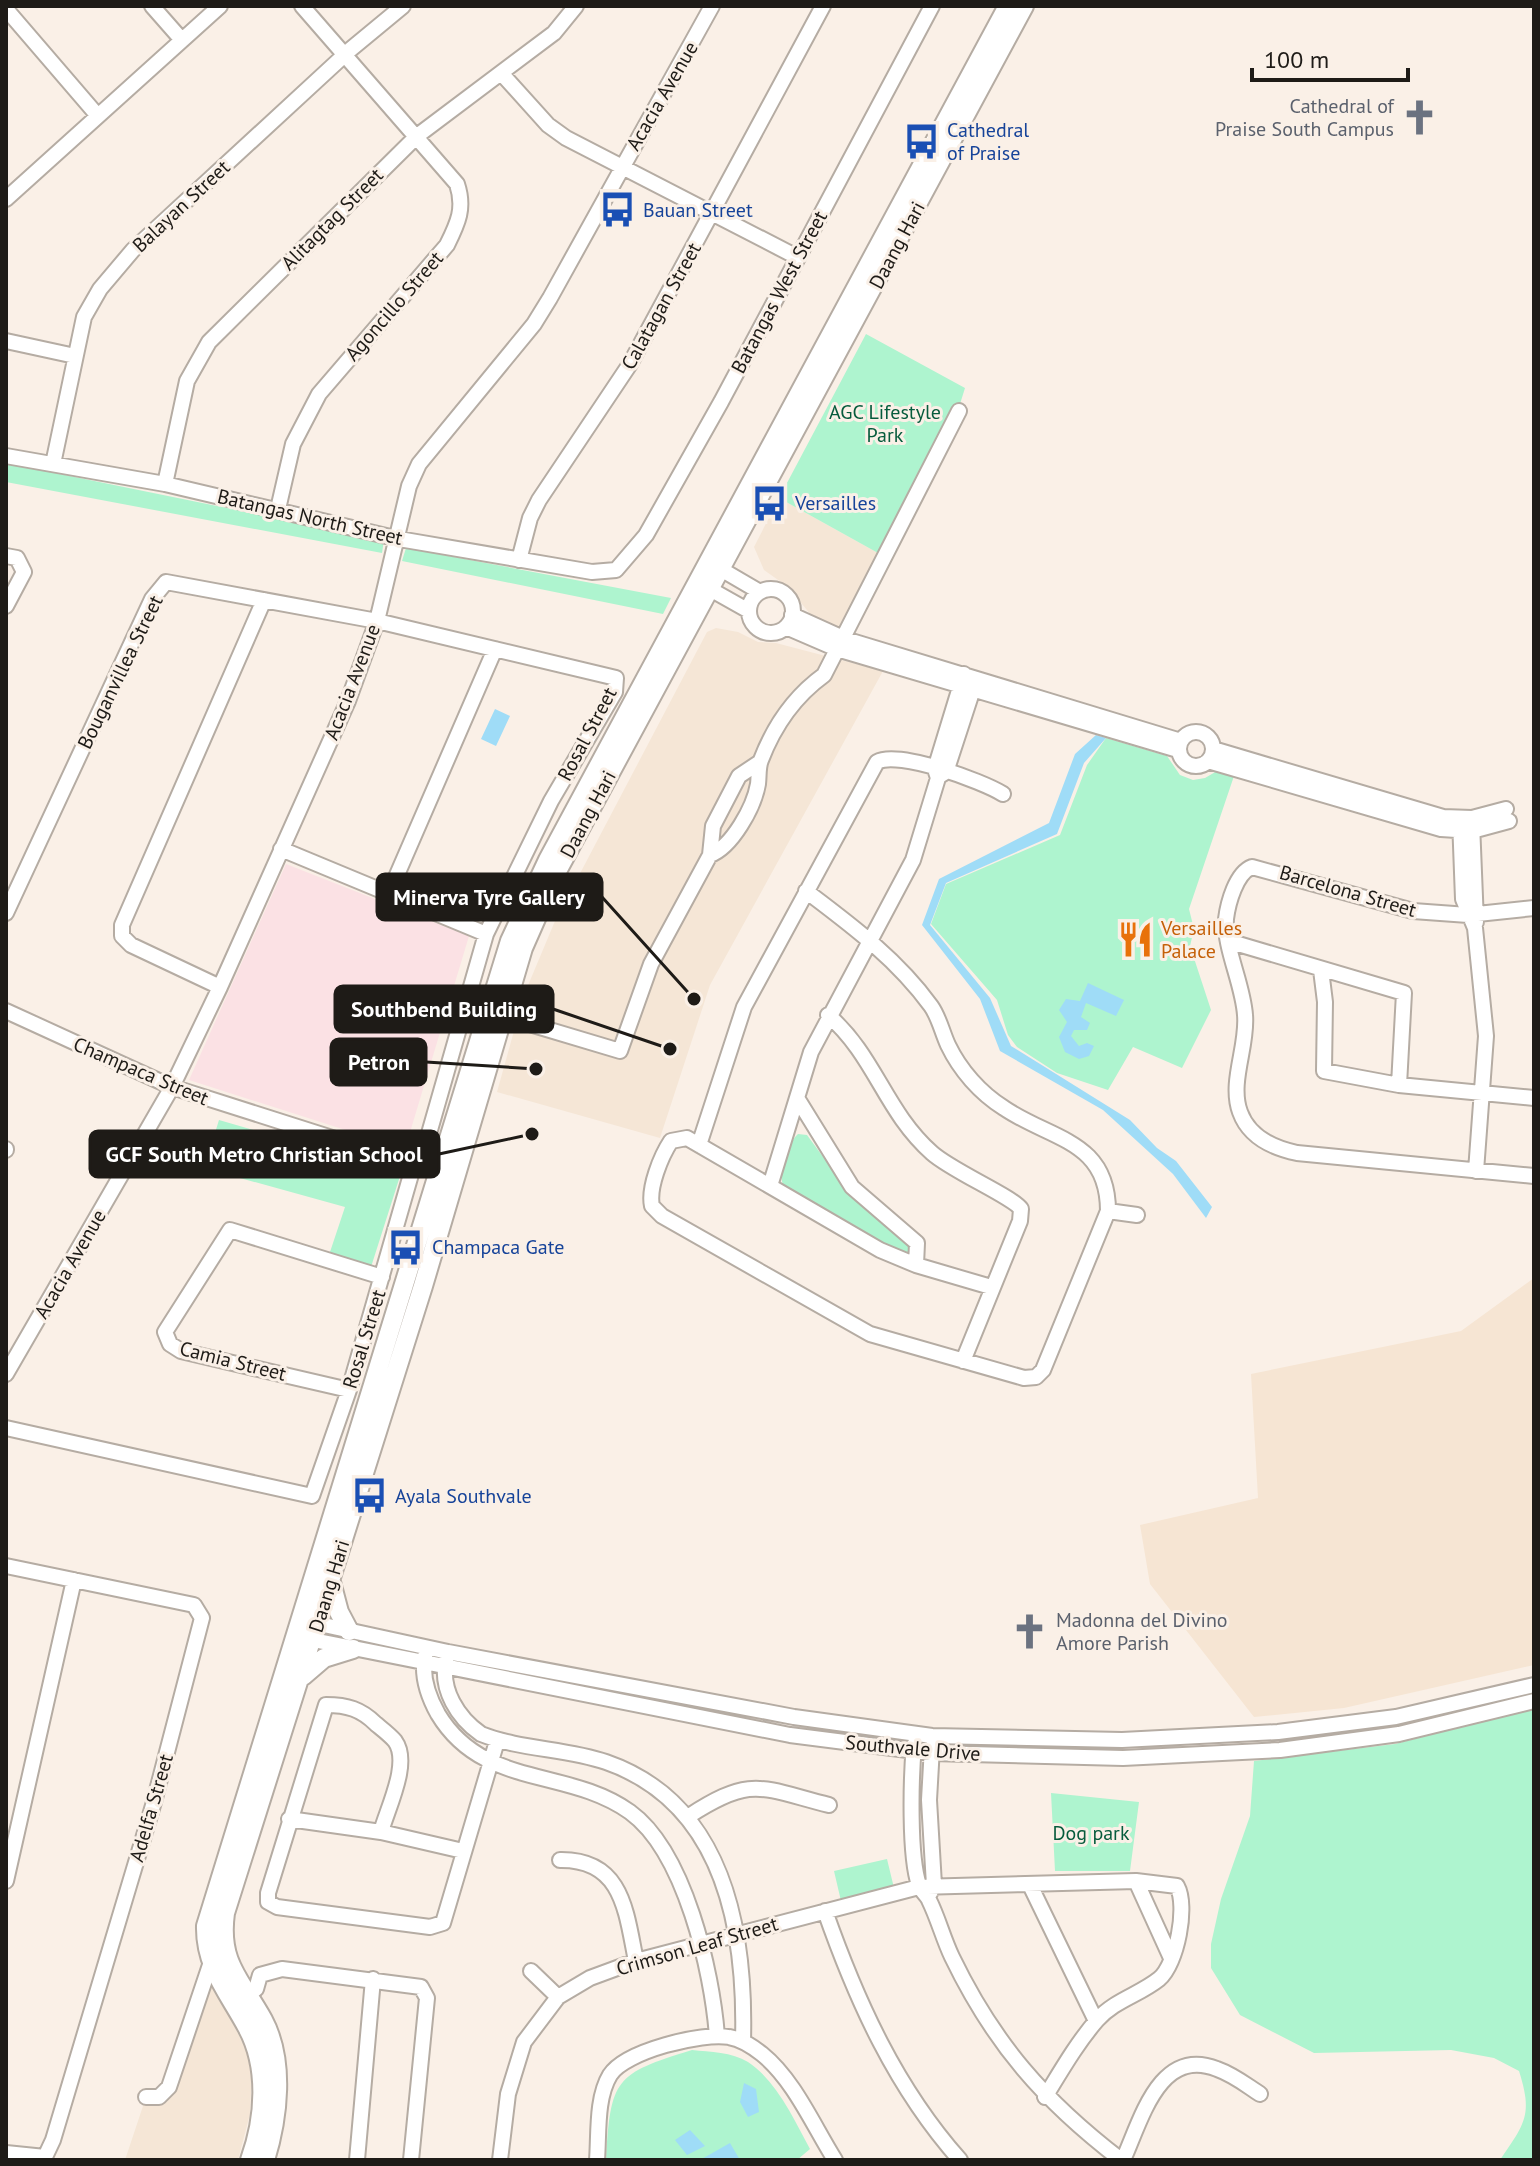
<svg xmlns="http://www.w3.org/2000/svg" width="1540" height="2166" font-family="'PT Sans',sans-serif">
<rect width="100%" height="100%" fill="#faf0e7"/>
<path fill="#f5e6d6" d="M779,498l99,55 -28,62 -12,14 -27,-14 -23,-28 -24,-17 -10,-23z
M716,628l22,4 20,10 18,1 107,28 -173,314 -50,153 -163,-46 27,-97 31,-74 152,-289z
M210,1979l38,74 4,21 -2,40 -12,46h-113l21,-63 21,5z"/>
<path fill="#f6e5d3" d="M1534,1278v387l-190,43 -90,9 -104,-133 -10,-59 118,-27 -7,-124 210,-43z"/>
<path fill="#fbe1e4" d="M286,864l183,72 -64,213 -216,-69z"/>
<path fill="#aef4cf" d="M866,334l99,54 -10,32 -77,133 -99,-55z
M6,463l378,77 -2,13 -376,-71z
M406,548l265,50 -8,16 -261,-53z
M1106,738l61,18 13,19 13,5 12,-2 12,-7 17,5 -45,133 5,20 -4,17 21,64 -29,58 -49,-21 -25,43 -51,-17 -40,-26 -9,-12 -11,-35 -66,-76 15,-40 114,-49 27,-70z
M219,1120l182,53 -30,94 -42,-12 16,-48 -141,-39z
M798,1134l9,1 47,64 55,46 1,8c-13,2 -111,-56 -127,-68 -5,-13 5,-42 15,-51z
M1534,1708v452h-34c25,-37 33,-45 19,-89l-25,-13 -43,-8 -137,3 -74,-38 -29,-47v-24l10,-45 29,-83 4,-55 141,-17z
M1051,1793l88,9 -9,69h-75z
M887,1859l7,29 -53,13 -7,-30z
M692,2050c18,2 40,2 56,12 28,18 47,59 62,87l-13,11h-191c5,-81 8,-86 86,-110z"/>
<path fill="#9fdcf7" d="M495,709l15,7 -14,30 -15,-7z
M1096,735l10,3 -22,25 -27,71 -111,49 -16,42 60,73 21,48 119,74 27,28 19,13 36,46 -6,11 -33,-44 -70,-64 -103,-59 -20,-52 -58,-74 17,-46 110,-56 26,-69z
M1088,983l36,17 -8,16 -30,-13 -5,14 9,6 -3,7h-13l-3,6 8,10 8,-3 7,3 -5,10 -10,3 -14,-7 -6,-15 8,-15 -8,-12 7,-11 14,2z
M744,2083l12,6 3,23 -11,5 -8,-15z
M690,2130l15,16 -18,9 -12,-15z
M730,2143l10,17h-40z"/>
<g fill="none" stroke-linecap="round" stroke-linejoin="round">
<defs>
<path id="minor" d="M152,6l29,33
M6,9l92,107
M502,74l46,51 18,13 231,119
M6,199l214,-193
M6,341l69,15
M6,456l159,28 234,55 193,33 24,-2 30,-35 75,-133 211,-396
M53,464l31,-147 16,-28 33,-39 218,-201 52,-43
M165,484l22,-103 22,-39 208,-206 137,-103 22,-27
M278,509l15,-65 26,-50 128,-149c11,-22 18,-37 10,-61l-155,-178
M6,556l11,2 7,14 -18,34
M519,560l11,-42 9,-18 91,-136 193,-358
M712,564l48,28
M701,584l48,27
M749 611a22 22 0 1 1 44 0a22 22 0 1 1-44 0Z
M792,615l53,24 336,102
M786,627l51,22 341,101
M1179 749a17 17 0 1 1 34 0a17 17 0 1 1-34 0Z
M1213,749l230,68 29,1 34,-9
M1208,761l233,68 31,2 37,-10
M941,775l5,-3 29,-89
M1460,819l3,80 12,29 11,108 -10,135
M1472,823l4,99
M281,849l205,85
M710,855c22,-8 44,-48 48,-71 1,-8 0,-17 3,-24 13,-34 34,-64 63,-85l135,-264
M390,891l105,-242
M806,891c45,34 91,68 125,115 8,11 11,26 17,39 12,25 32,48 56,63 47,32 104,32 104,103l-65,159 -7,7 -12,1 -154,-44 -208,-118 -10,-10c-4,-18 9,-50 19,-65l16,-3 193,112 36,15 75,22
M1534,908l-66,7 -55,-4 -161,-44c-16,6 -24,36 -26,52 -2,29 17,65 19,96 3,31 -16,67 -5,97 9,25 33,36 57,41l237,23
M6,913l146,-314 14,-17 211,39 239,57 -1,14 -64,109 -65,133 -60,210 -12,20 -65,226 -37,106 -306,-68
M1228,941l176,52 -5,92
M1321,970l4,32 -1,69 75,14 135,13
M220,987l-89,-42 -9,-9v-11l142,-325
M6,1011l166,76 245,78 8,-3 22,5
M828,1015c48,42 56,95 104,138 20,18 81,44 89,56l-1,12 -57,140
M503,1016l117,35 31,-87 59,-109 3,-29 26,-50 21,-14
M797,1098l55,89 65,56 -1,22
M699,1145l45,-138 133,-245c21,-12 105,19 126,32
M6,1149v1
M770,1186l41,-134 102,-192 25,-82 -3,-9 29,-95
M1108,1211l29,4
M6,1374l166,-287 48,-100 128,-286 29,-80 32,-135 10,-22 115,-140 16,-26 162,-292
M349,1390l-168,-39 -11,-7 -5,-12 65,-102 152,47
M6,1566l188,39 8,13 -48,184 -101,338 -8,17 -39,-4
M310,1622l138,30 346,65 138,19 190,4 156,-8 118,-15 138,-32
M303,1638l487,97 141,18 192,5 157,-8 119,-16 135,-33
M425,1656c-4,21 3,40 13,58 45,75 129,53 192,98 55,40 82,159 87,224
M446,1660c-6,30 12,58 35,74 40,16 85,14 125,28 118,41 140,168 137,279
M914,1745c-3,33 -5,111 5,140 2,6 8,10 10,15 9,18 14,38 23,57 42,87 92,144 169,203
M689,1816c63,-41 72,-28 140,-11
M289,1819l92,13 82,19
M381,1832c6,-23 30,-69 14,-91 -5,-6 -13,-12 -19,-17 -15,-15 -29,-19 -50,-19l-58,188v9l9,5 153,20 13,-4 54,-182
M560,1860c63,-1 66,52 76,101
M6,1881l68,-301
M1136,1881l35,77
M1030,1885l66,136
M930,1893l4,-8 -5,-85 3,-53
M825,1911c32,91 71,177 135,249
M531,1971l27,26
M241,1999l15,-10 4,-14 22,-6 139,18 6,11 -16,162
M146,2097h13l10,-10 44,-131
M357,2160l16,-181
M500,2160l8,-66 16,-52 34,-45 32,-19 46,-17 283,-74 217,-6 41,5c11,20 0,78 -18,93 -20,16 -44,21 -62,41 -20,23 -36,51 -52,77
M597,2160c2,-26 -1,-62 13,-85 15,-24 93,-43 119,-38 12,2 23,9 33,17 32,26 51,71 73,106
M1123,2160c18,-39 36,-114 94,-91 17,6 29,16 43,25"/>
<path id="major" d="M331,1582l8,30 10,19
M303,1676l21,-18 29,-9
M250,2160c15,-41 19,-93 -3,-133 -18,-34 -42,-60 -41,-101l304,-985 38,-81 460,-854
M265,2160c13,-42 20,-99 -2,-140 -22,-40 -45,-57 -38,-107l198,-627 100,-338 33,-75 468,-867"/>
</defs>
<use href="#minor" stroke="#b5aca3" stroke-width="18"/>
<use href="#major" stroke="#b5aca3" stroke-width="22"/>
<use href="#minor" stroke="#fff" stroke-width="14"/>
<use href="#major" stroke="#fff" stroke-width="18"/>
</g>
<defs>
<symbol id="church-bare" viewBox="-9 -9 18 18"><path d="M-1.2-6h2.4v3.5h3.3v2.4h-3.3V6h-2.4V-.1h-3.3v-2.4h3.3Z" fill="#6b7280" stroke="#faf0e7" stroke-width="2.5" paint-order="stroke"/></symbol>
<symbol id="bus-bare" viewBox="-9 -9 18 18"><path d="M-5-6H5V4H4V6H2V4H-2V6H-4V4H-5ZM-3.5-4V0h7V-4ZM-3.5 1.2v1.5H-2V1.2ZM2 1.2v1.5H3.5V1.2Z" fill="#1a4fb4" stroke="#faf0e7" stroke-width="2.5" paint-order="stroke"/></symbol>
<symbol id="restaurant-bare" viewBox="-9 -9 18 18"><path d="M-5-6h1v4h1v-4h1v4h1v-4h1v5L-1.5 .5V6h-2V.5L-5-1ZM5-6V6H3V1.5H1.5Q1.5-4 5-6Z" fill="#e8710a" stroke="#faf0e7" stroke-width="2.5" paint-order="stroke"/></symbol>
</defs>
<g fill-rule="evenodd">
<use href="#church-bare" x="1394" y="92" width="51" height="51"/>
<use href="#bus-bare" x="896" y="116" width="51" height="51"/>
<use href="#bus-bare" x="592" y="184" width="51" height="51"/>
<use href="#bus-bare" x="744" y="478" width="51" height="51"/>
<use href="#restaurant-bare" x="1110" y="914" width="51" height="51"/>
<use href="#bus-bare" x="380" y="1222" width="51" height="51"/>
<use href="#bus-bare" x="344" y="1470" width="51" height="51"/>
<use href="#church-bare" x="1004" y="1606" width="51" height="51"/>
</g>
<g text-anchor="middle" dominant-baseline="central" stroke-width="6" stroke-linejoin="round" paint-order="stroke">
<g font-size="20" fill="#1e1b17" stroke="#faf0e7">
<text transform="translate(662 96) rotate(-60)">Acacia Avenue</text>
<text transform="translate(181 206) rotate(-43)">Balayan Street</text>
<text transform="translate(332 219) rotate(-45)">Alitagtag Street</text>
<text transform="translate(897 245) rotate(-62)">Daang Hari</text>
<text transform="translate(779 292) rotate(-62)">Batangas West Street</text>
<text transform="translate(394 306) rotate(-49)">Agoncillo Street</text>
<text transform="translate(661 306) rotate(-61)">Calatagan Street</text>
<text transform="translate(310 517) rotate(13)">Batangas North Street</text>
<text transform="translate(120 672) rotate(-64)">Bouganvillea Street</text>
<text transform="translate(352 682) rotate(-69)">Acacia Avenue</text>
<text transform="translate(587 734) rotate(-62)">Rosal Street</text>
<text transform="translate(588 814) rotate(-62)">Daang Hari</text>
<text transform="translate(1348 891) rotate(16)">Barcelona Street</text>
<text transform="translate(141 1071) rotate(23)">Champaca Street</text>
<text transform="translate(70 1264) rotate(-60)">Acacia Avenue</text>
<text transform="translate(364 1339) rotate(-73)">Rosal Street</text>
<text transform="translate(233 1361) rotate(14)">Camia Street</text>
<text transform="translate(329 1586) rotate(-73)">Daang Hari</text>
<text transform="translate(913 1748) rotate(5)">Southvale Drive</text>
<text transform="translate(151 1808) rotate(-74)">Adelfa Street</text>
<text transform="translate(697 1946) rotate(-16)">Crimson Leaf Street</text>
</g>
<g font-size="20" fill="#5b616d" stroke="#faf0e7" text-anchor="end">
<text x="1394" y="106">Cathedral of<tspan x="1394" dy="23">Praise South Campus</tspan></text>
<text x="1056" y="1620" text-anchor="start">Madonna del Divino<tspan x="1056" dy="23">Amore Parish</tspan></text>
</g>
<g font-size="20" fill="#164399" stroke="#faf0e7" text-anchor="start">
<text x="947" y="130">Cathedral<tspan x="947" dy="23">of Praise</tspan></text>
<text x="643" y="210">Bauan Street</text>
<text x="795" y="503">Versailles</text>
<text x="432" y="1247">Champaca Gate</text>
<text x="395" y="1496">Ayala Southvale</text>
</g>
<g font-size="20" fill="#065b3c" stroke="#faf0e7">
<text x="885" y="412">AGC Lifestyle<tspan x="885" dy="23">Park</tspan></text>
<text x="1091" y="1833">Dog park</text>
</g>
<g font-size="20" fill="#c56008" stroke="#faf0e7" text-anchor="start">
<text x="1161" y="928">Versailles<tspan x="1161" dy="23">Palace</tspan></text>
</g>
</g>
<path fill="none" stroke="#1e1b17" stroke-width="3" d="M694 999L602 897M670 1049L553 1009M536 1069L426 1062M532 1134L439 1154"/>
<g fill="#1e1b17" stroke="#faf0e7" stroke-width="3">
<circle cx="694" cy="999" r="8"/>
<circle cx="670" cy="1049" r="8"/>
<circle cx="536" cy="1069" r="8"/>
<circle cx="532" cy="1134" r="8"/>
</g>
<g fill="#1e1b17" stroke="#1e1b17" stroke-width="3">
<rect x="377" y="874" width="225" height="46" rx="8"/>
<rect x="335" y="986" width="218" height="46" rx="8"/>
<rect x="331" y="1039" width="95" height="46" rx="8"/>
<rect x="90" y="1131" width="349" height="46" rx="8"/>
</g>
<g font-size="22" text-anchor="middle" font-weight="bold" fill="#fff">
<text x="489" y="905">Minerva Tyre Gallery</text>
<text x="444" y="1017">Southbend Building</text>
<text x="379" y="1070">Petron</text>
<text x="264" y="1162">GCF South Metro Christian School</text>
</g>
<rect width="1540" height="2166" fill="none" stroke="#1e1b17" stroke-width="16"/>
<path d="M1252 68v12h156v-12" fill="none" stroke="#1e1b17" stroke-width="4"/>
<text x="1264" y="68" font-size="24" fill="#1e1b17" stroke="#faf0e7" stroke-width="6" paint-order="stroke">100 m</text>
</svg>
